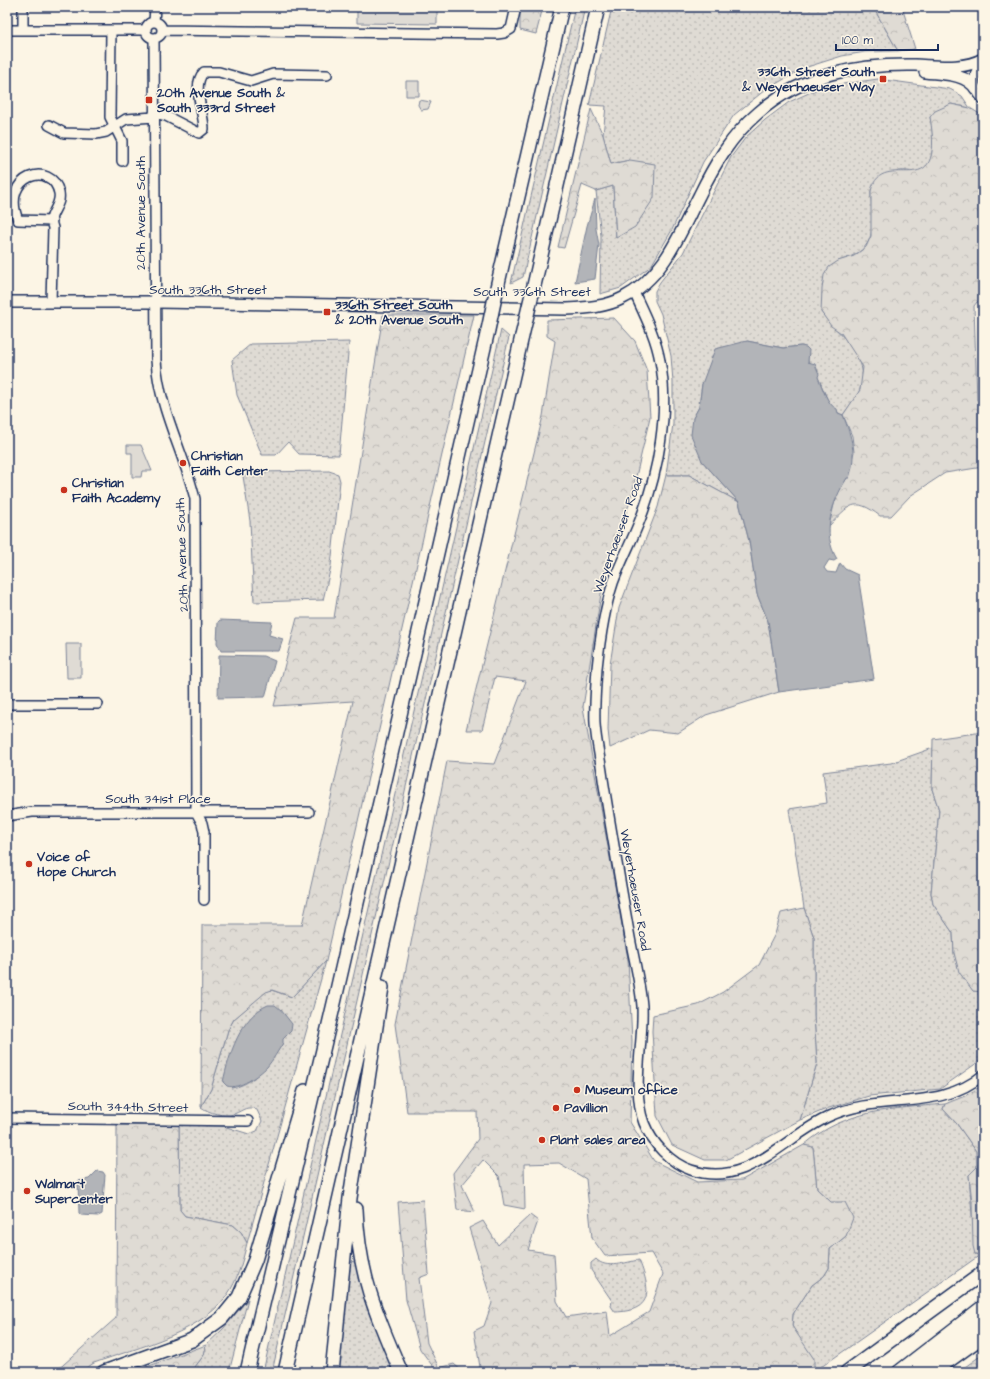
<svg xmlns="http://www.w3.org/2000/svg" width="990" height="1379" font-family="'Architects Daughter',sans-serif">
<defs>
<pattern id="grass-dots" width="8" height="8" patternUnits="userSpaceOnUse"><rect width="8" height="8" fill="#dfdbd4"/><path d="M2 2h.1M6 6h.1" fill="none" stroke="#bfbcb8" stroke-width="1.8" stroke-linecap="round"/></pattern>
<pattern id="forest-crowns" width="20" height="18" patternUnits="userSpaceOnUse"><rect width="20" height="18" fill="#dfdbd4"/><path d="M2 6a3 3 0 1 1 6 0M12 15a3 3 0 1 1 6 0" fill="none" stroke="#bfbcb8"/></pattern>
</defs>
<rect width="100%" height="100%" fill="#fcf5e5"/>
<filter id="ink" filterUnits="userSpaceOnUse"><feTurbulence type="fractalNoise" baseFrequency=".025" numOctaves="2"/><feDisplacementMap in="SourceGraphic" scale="8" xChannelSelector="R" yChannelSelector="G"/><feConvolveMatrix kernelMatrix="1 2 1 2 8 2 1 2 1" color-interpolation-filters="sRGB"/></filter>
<g filter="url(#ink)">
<path fill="url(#grass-dots)" stroke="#7d8599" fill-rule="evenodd" d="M575,7h10l-62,270 -12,6z
M612,7h261l25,44 -33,1 -23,4 -38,12 -39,22 -31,25 -31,47 -31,68 -21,36 -30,22 -21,6 1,-58 -5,-45 17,-5 3,52 14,-78 -19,4 -8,-29 3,-29 -17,-1z
M878,79l72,10 12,7 8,12 -19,-4 -21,13c3,14 8,52 -13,55 -6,0 -12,-2 -18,-1 -7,1 -22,15 -28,20 0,37 10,58 -33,70l-17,51c17,23 51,44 39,77 -3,9 -12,18 -17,26 -15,-5 -19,-27 -26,-39 -2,-4 -8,-10 -9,-14 -1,-8 1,-11 -7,-16l-18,2 -36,-7 -45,43 -3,23 -6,11 9,43 37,41 -50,-27h-23l7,-51v-42l-2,-26 -10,-42 -6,-13v-10l5,-9 23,-29 48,-96 15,-20 19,-17 24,-18 33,-15z
M501,330l8,7 -237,1035h-9z
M349,342l-10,113 -40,-1 -11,-12 -12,13h-14l-25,-60 -5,-35 19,-16z
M329,471l9,3 2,7 -9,85 -8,34 -69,2 -4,-81 -7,-45 13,-4z
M933,748l-1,41 7,21 -8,83 2,11 20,29 1,20 19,38 10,1v64l-2,4 -41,29 -71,7 -40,12 -29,12 17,-57 -3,-47v-78l-10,-30 -15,-99 38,-6 -4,-31 68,-9z
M326,961l-79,282 -6,-11 -8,-7 -48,-9 -5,-6 -1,-85 44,1 26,8 8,-3 5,-10 -5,-11c-10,-5 -13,0 -23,4 -10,3 -25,-1 -33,-7l10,-18 17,-59 6,-11 31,-27 6,-2 21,7zM283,1043c-12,18 -28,42 -52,45z
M945,1104l-2,5 14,15 19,27 1,16 -8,8 6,79 5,1 -166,117 -22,-46 1,-12 19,-29 12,-9 5,-8 1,-19 16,-13 -15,-34 -14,-13 -4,-41 -9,-3c42,-36 88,-36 141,-41z
M596,1259c10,11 30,3 43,1 11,28 16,51 -24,52l-4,-6 1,-5 -21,-31v-7z
M353,1261l3,4 11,43 27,64h-57l12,-108z
M248,1299l-19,73h-38l13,-17 2,-10 17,-16z"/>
<path fill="url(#forest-crowns)" stroke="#7d8599" d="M520,7h23l-7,27 -16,-4z
M873,7h29l13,42 -17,2z
M951,104l19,4 13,8v186h-6l-3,4 3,94 6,5v62l-38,6 -35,23 -19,20h-11c-26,-20 -31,-11 -51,10l7,-30 11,-18 7,-26 -2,-16 -9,-21 17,-25 3,-23 -22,-34 -10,-7 -10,-14 1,-23 2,-14 5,-8 9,-6 16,-5 12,-9 5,-11v-45c11,-47 75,20 59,-74l5,-6z
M591,109l12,26 8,29 19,-4 25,4 -1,34 -19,29 -19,11 -3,-52 -17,5 -14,-6 -18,63 -6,-1z
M383,315h91l-148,646 -34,36 -20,-7 -6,2 -32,27 -6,11 -17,59 -10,18 1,-182h100l51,-224 -79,5 23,-88h37z
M614,318l21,23 12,30 3,46 -20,85 -25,67 -22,138 45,252 4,82 -2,81 24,39 43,21 45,-2 62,-35 9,2 4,42 14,13h14l8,16 -7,18 -16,13 -1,19 -5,8 -12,9 -19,29 -1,12 22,33v13h-342l8,-5 -6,-36 10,-5 8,-23 -23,-75 14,-7 15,24 32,-30 8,6 -10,29 26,4 3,47 9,16 41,-6 3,25 39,-24 14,-38 -12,-21 -46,3 -13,-18 -6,-59 -27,-16 -35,1 1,45 -21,-4 -5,-29 -16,-16 -21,25 13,27 -18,-2 -4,-37 25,-34 -1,-27h-70l-12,-88 52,-263 47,3 32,-83 -31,-4 -13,53h-16l77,-314 12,-75 -8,-5v-16z
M666,475h23l50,27 10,39 8,53 11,27 11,71 -73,23 -28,18 -29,-3 -39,18 -2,-18 2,-66 9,-56 39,-101z
M983,732v260l-10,-1 -14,-19 -5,-19 -1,-20 -20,-29 -2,-11 8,-83 -7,-21 1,-50z
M804,908l10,30v78l3,47 -17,57 -74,40h-21l-33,-15 -15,-29 -5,-85 1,-16 45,-10 25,-13 36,-27 16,-31 6,-21z
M983,1085l-2,107 2,1v60l-3,2 -5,-1 -2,-8 -1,-43 -3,-28 8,-8 -1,-16 -19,-27 -14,-15 2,-5 20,-8z
M117,1125h62l1,85 5,6 48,9 8,7 6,11c-4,16 -8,32 -16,46 -24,43 -93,58 -137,74l-14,9h-25l61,-54z
M423,1200l6,74 -10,4 8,65 12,25 15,-4 9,8h-26l-17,-23 -14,-49 -8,-98z
M206,1345l-2,10 -13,17h-58z
M983,1354v18h-25z"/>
<path fill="#dfdbd4" stroke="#7d8599" d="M357,7h80v17l-80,-1z
M406,81h13v15h-13z
M419,100l12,2 -3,7 -7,1 -3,-5z
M127,445h14l11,26h-10l-1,6h-9v-24h-5z
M66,644h15v34h-14z"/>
<path fill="#b2b4b8" stroke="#767f94" d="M595,199l1,30 3,16 -4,34 -20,3 12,-56z
M747,341l36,7 18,-2 5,1 3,3 -1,12 7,2 4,10 -1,3c4,9 9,28 19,32l1,4 5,2c9,23 14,39 6,63h-2c-15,24 -26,55 -10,81l-3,2 -5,-1 -5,8 3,4 9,1 4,-10 5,6 13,6 16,104 -95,13 -11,-71 -11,-27 -8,-53 -10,-39 -37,-41 -11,-26 2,-17 6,-11 3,-23 13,-35z
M220,620l52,2 -3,13 14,4 -4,12h-58l-4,-8 1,-21z
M219,655l44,1 12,5 -10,36 -47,1z
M268,1005h7l6,5 11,14 -1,7 -8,8v4c-5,8 -10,17 -16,24 -8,8 -28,23 -40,19l-4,-4c6,-27 17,-65 45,-77z
M97,1171l6,1 2,3 -3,39 -4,2 -17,-1 -2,-2 -1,-32 11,-2z"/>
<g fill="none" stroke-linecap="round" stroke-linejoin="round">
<defs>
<path id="minor" d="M146 30a8 8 0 1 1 16 0a8 8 0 1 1-16 0Z
M154,22l1,-15
M7,30h139
M23,30v-23
M111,30l-1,87 12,24v20
M163,30l334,4 7,-1 7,-4 5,-22
M154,38l2,322c3,50 28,92 39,139l1,313 6,11 2,9v68
M983,60c-10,12 -12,27 0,39
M154,113l12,3 33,17 5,-4c0,-17 -13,-44 0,-57h15l32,9 22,-7 54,1
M49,125l15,8 32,1 10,-2 20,-13 28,-2
M634,292c10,22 22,45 26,69 10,49 -2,113 -20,159 -8,21 -19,41 -27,63 -9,27 -13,56 -16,85 -1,18 -3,37 -2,56 1,18 6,37 8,55 8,51 17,102 26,153 4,24 11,49 13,74 2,36 -11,83 2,117 8,20 26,40 47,47 57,19 92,-33 139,-54 49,-23 110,-4 153,-41
M51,302l2,-74c-1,-3 -2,-9 -1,-12 3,-8 9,-14 7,-23 -7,-33 -59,-18 -41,27l34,1
M7,704h91
M7,816l25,-4h277
M7,1118l241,3"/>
<path id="major" d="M925,72c17,2 41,1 51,17
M7,302h150l410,7c19,-1 39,-2 56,-11 41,-21 56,-63 76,-102 15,-31 32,-60 59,-83 44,-39 99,-49 157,-48 23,1 48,5 68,-6"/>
<path id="highway" d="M536,277l62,-270
M498,283l64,-276
M356,1209c2,63 20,106 45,163
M104,1372l88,-32 30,-22 17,-21 16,-37 50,-169
M247,1372l88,-373 153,-669
M285,1372l237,-1036
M332,1372l18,-174 32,-211
M847,1372l136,-99
M899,1372l84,-65
M919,1372l64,-51
M933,1372l50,-36"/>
</defs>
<use href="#minor" stroke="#1b2f5e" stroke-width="12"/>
<use href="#major" stroke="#1b2f5e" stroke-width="14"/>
<use href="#highway" stroke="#1b2f5e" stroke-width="16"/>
<use href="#minor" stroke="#fcf5e5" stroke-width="9"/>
<use href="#major" stroke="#fcf5e5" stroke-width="11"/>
<use href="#highway" stroke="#fcf5e5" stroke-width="13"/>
<defs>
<path id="highway-bridge" d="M488,330l10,-47
M522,336l14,-59"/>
</defs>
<use href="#highway-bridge" stroke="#1b2f5e" stroke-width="16" stroke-linecap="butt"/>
<use href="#highway-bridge" stroke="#fcf5e5" stroke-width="13"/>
</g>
</g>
<g fill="#c8321e" stroke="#fcf5e5" stroke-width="1.5">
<rect x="879" y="75" width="8" height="8" rx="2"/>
<rect x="145" y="96" width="8" height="8" rx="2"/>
<rect x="323" y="308" width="8" height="8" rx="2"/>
<circle cx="183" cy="463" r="4"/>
<circle cx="64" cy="490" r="4"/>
<circle cx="29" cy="864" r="4"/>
<circle cx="577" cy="1090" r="4"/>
<circle cx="556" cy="1108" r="4"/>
<circle cx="542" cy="1140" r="4"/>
<circle cx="27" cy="1191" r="4"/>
</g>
<g text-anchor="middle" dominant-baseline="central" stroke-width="3" stroke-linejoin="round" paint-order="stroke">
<g font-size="13" font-weight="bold" fill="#1b2f5e" stroke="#fcf5e5" text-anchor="start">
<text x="875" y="72" text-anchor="end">336th Street South<tspan x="875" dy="15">&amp; Weyerhaeuser Way</tspan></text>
<text x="157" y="93">20th Avenue South &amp;<tspan x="157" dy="15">South 333rd Street</tspan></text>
<text x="335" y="305">336th Street South<tspan x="335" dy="15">&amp; 20th Avenue South</tspan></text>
<text x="191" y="456">Christian<tspan x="191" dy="15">Faith Center</tspan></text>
<text x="72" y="483">Christian<tspan x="72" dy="15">Faith Academy</tspan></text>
<text x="37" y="857">Voice of<tspan x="37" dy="15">Hope Church</tspan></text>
<text x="585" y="1090">Museum office</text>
<text x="564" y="1108">Pavillion</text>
<text x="550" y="1140">Plant sales area</text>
<text x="35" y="1184">Walmart<tspan x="35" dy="15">Supercenter</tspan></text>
</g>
<g font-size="13" fill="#1b2f5e" stroke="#fcf5e5">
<text transform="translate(141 213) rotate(-90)">20th Avenue South</text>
<text x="208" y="290">South 336th Street</text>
<text x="532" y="292">South 336th Street</text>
<text transform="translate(618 535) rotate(-70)">Weyerhaeuser Road</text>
<text transform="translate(182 555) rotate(-92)">20th Avenue South</text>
<text x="158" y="799">South 341st Place</text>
<text transform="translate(635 890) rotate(80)">Weyerhaeuser Road</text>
<text transform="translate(128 1107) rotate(1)">South 344th Street</text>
</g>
</g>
<rect width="990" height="1379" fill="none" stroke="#fcf5e5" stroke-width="24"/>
<rect x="12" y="12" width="966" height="1355" fill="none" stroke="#1b2f5e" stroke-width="1.5" filter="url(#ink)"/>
<path d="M836 44v6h102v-6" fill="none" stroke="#1b2f5e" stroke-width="2"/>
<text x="842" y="44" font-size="12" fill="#1b2f5e" stroke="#fcf5e5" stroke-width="3" paint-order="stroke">100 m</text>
</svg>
